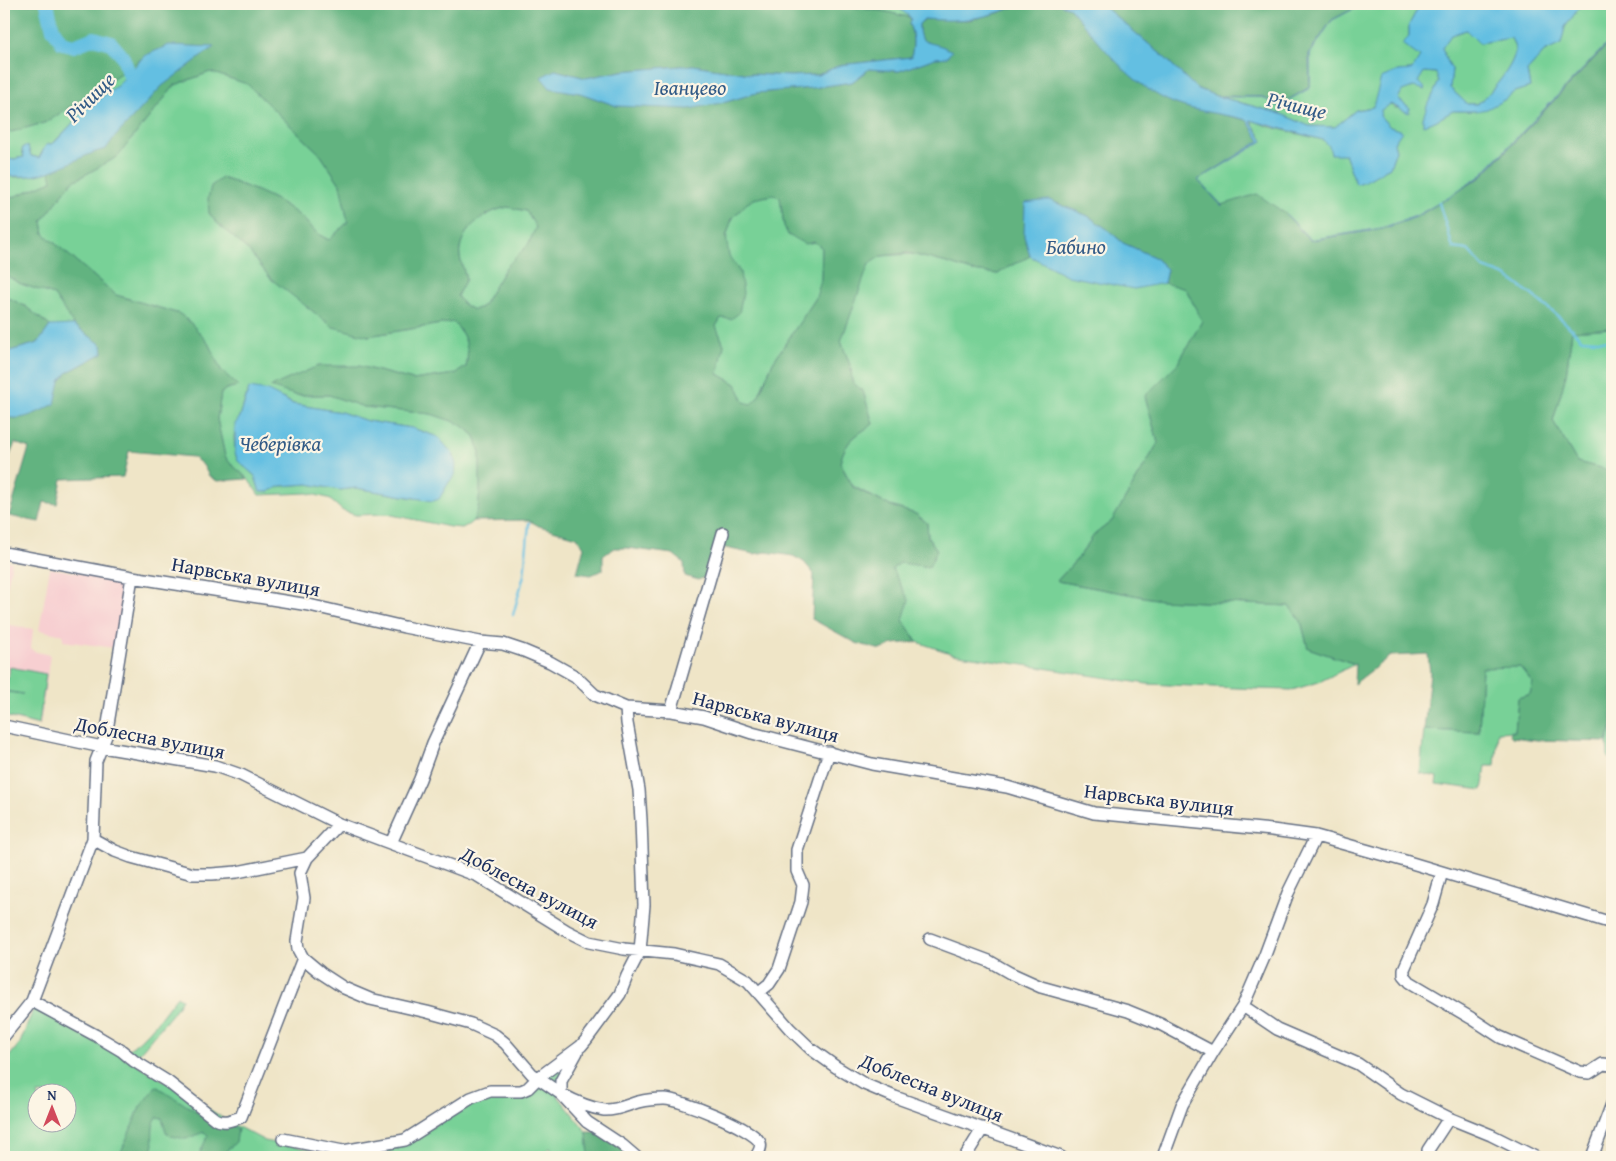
<svg xmlns="http://www.w3.org/2000/svg" width="1616" height="1161" font-family="'Gentium Book Plus',serif">
<rect width="100%" height="100%" fill="#fcf5e5"/>
<filter id="ink" filterUnits="userSpaceOnUse"><feTurbulence type="fractalNoise" baseFrequency=".02" numOctaves="2"/><feDisplacementMap in="SourceGraphic" scale="10" xChannelSelector="R" yChannelSelector="G"/><feConvolveMatrix kernelMatrix="1 2 1 2 8 2 1 2 1" color-interpolation-filters="sRGB"/></filter>
<filter id="wash" filterUnits="userSpaceOnUse"><feTurbulence type="fractalNoise" baseFrequency=".0096" numOctaves="4" result="noise"/><feDisplacementMap in="SourceGraphic" scale="20" xChannelSelector="R" yChannelSelector="G"/><feGaussianBlur stdDeviation="1.12" result="paint"/><feColorMatrix in="noise" values="0 0 0 0 0 0 0 0 0 0 0 0 0 0 0 0 0 1.4 0 .05"/><feComposite in="paint" operator="in"/></filter>
<g filter="url(#wash)">
<rect width="100%" height="100%" fill="#efe5c7"/>
<path fill="#f7cfd1" d="M4,560l8,2 -8,40z
M50,568l66,11 10,13 -11,56 -52,-7v-6l-24,-5z
M4,624l29,5 -2,19 2,3 17,4 -10,71 -36,-9z"/>
<path fill="#78d197" stroke="#4a807a" fill-rule="evenodd" d="M821,4h37l42,5 12,9 -29,-7z
M1363,4h57l-11,21v12l12,20 -9,13 -14,1 -25,36 -17,3 -21,17 -26,-1 -28,-12 -64,-18 45,1 48,-10v-33l22,-34z
M1582,4h30v35l-133,138 -31,21 -32,18 -34,12 -72,12 -24,-26 -64,-8 -24,-26 65,-39 -13,-22 17,7 56,14 6,6 16,8 11,30c13,-3 22,-11 34,-17l6,-17 -2,-7 7,-12 -11,-4 -10,-11 1,-7 9,-5 5,4h14l-11,-9 4,-9 11,-3 11,-15 12,1 3,8 -16,37 12,3 18,-10h23l28,-11 10,-8 16,-5 -3,-16 17,-19 17,-8 4,-17z
M1466,30l13,13 32,-5c2,4 5,11 4,15 -4,17 -25,41 -38,51h-10l-17,-16 2,-19 -7,-12 -3,-10 9,-12z
M144,56l-26,29 -29,21 -50,52 -8,-2 -3,-8 -4,9 -20,4v-27l43,-12z
M210,72l38,12 72,70 20,30 8,38 -19,18c-17,-8 -19,-17 -33,-27 -22,-17 -48,-26 -74,-35l-13,35 8,10 30,26 24,30 97,57 85,-14c13,13 17,27 13,45l-11,7 -42,6 -54,-14 -64,29h34l35,12 67,7 24,8 11,6 9,8 5,17v38l-2,18 -5,12 -5,4 -6,3 -12,-1 -63,-13 -31,1 -13,-4 -15,-13 -21,-5 -48,2 -11,-16 -19,-17 -4,-6 -8,-37 4,-26 5,-4 11,-3 -16,-16 -13,-27 -28,-29 -64,-19 -72,-61 -2,-13 30,-39 45,-25 58,-72zM248,390l37,9 8,5 48,8 26,9 45,7 26,9 16,19 1,19 -10,12 -2,6 -29,5 -58,-10 -16,2 -32,-6 -27,2 -13,6h-8l-5,-16 -17,-15 -3,-8 -1,-17z
M51,171l1,10 -48,20v-27c10,7 35,0 47,-3z
M774,195l6,2 4,29 31,15 7,7 -1,32 -5,18 -43,64 -15,35 -7,8 -7,-3 -8,-18 -18,-10 6,-29 -8,-19 5,-8 19,-46c-3,-5 -9,-11 -11,-16 -8,-20 4,-49 25,-57 6,-2 13,-3 20,-4z
M1049,200l39,16 98,73 16,32 -24,42 -33,33 13,47 -46,78 -18,14 -15,22 -22,24 104,19 128,6 12,15 7,27 47,16 -36,18 -27,8 -33,-1 -112,-5 -194,-30 -36,-12 -14,-22 -11,-51 8,-6 37,-13 -9,-13 -1,-14 -11,-9 -26,-8 -37,-20 -13,-23c5,-22 15,-27 33,-39l-10,-33 -11,-9 -1,-14 -10,-27 28,-78 12,-7 30,-2 36,9 25,8 26,3 12,-8 20,-10 -5,-53z
M508,207l18,4 10,16 -8,18 -22,22 -24,40 -9,3 -10,-6 -6,-8 9,-17c-2,-9 -8,-22 -6,-31 4,-22 27,-37 48,-41z
M4,274l17,10 33,11 20,30 28,20 1,8 -35,19 -8,9 -5,23 -28,13 3,-11 -6,-12 -10,1 -10,-5v-13h2l4,-26 28,-8 12,-17 -25,-20 -21,-10z
M1612,328v143l-35,-9 -24,-41 13,-46 6,-44z
M10,667l36,7 -7,51 -35,-9v-11l3,-13 16,2 -18,-3z
M1482,667h38l13,16 -3,11 -12,4 -3,33 -17,1 -3,34h-9l-4,24 -46,-6 1,-7 -17,-4 4,-43 55,2z
M1612,726v32h-4l-1,-16z
M177,996l5,3 -9,14 -36,43 -2,1 -9,-6c21,-13 36,-36 51,-55z
M35,1005l59,32 137,86 34,18 78,14 63,-12 71,-44 19,-3 17,1 17,-6 32,-29 4,3 -8,31 29,36 2,25h-39l1,-10 -14,10h-533v-94l16,-20zM38,1094h30v30h-30z"/>
<path fill="#62b380" stroke="#3e716f" fill-rule="evenodd" d="M4,4h817l62,7 29,7 -3,6c5,11 5,21 2,33l-71,8 -22,10 -28,1 -40,-2 -57,-9 -71,6 -36,7 -31,-8 -5,18 30,5 37,13 109,-4 30,-9 56,-5 40,-6 17,-13 30,2 36,-13 12,-1 -7,-11c-15,-2 -22,-4 -21,-22l6,-5 44,1 29,-7 23,-9h38l11,4 47,54 28,25 31,17 71,16 14,21 -63,39 24,25 35,-11 29,20 24,26 72,-11 34,-12 64,-39 132,-138v288l-40,3 -6,44 -13,46 24,41 35,9v255l-5,16 -70,-2 -25,-3 -3,-4 6,-2 3,-33 12,-4 3,-11 -13,-16 -38,1 -3,64 -55,-2 6,-57 -2,-19 -38,2 -36,28 1,-20 -47,-16 -7,-27 -12,-15 -128,-6 -104,-19 22,-24 15,-22 18,-14 46,-78 -13,-47 33,-33 24,-42 -16,-32 -22,-6 3,-14 -13,-12 -31,-14 -16,-14 -19,-13 -39,-16 -25,36 6,20 -20,10 -12,8 -26,-3 -25,-8 -39,-10 -27,3 -12,8 -28,77 10,27 1,14 11,9 10,33c-18,12 -28,17 -33,39l13,24 37,19 26,8 11,9 1,14 9,13 -8,17 -29,-4 -8,6 17,31 -6,20 14,22 -24,2 -12,6 -25,-7 -44,-24 2,-45 -10,-12 -11,-6 -27,-4 -12,2 -33,-7 -11,28 -12,5 -13,-4 -1,-13 -11,-9 -46,-6h-13l-11,8v14l-12,5 -14,-2 7,-26 -7,-10 -38,-11 -11,-6 -55,1 5,-12 2,-18v-38l-5,-17 -9,-8 -11,-6 -24,-8 -67,-7 -35,-12h-34l-25,-8 48,-21h41l54,14 42,-6 11,-7c4,-18 0,-32 -13,-45l-85,14 -35,-9 -62,-48 -24,-30 -30,-26 -8,-10 -1,-14 3,-13 11,-8c26,9 52,18 74,35 14,10 15,19 33,27l19,-18 -8,-38 -20,-30 -73,-70 -37,-12 -35,13 -58,72 -45,25 -30,39 2,13 72,61 64,19 11,9 17,20 13,27 17,16 -12,3 -5,4 -4,26 8,37 4,6 19,17 -31,2 -8,-5 -6,-11 -10,-8 -64,-6 -6,26 -61,2 -5,25 -13,-2 -5,20 -30,-6 20,-68 -14,-5 -11,27v-54l6,2 50,-37 8,-9 35,-19 -1,-8 -28,-20 -20,-30 -33,-11 -17,-10v-73l48,-20 -2,-10 -14,4 -28,1 -4,-2v-13l20,-4 -2,-7 2,-4 4,1 3,9 8,2 7,-13 8,-2 35,-37 29,-21 25,-27 -96,64 -43,12zM773,195l7,2 4,29 4,9 17,9 10,-2 7,6 -1,32 -5,18 -43,64 -15,35 -7,7 -7,-2 -8,-18 -18,-10 6,-29 -8,-19 5,-8 10,1 8,-6 4,-20 -3,-21 -11,-16 -3,-19 6,-18 14,-15 8,-5zM508,207l18,4 10,16 -8,18 -22,22 -24,40 -9,3 -10,-6 -6,-8 9,-17c-2,-9 -8,-22 -6,-31 4,-22 27,-37 48,-41z
M1101,4h262l-31,16 -23,34 1,33 -32,19 -16,-9 -46,-1 -20,-8 -33,-32z
M4,296l21,10 25,20 -12,17 -28,8 -4,26h-2z
M156,1086l36,23 26,19 12,-3 8,4 -2,13 -11,10 -2,5h-25l10,-22 -4,-3 -18,7 -15,-3 -5,-4 -4,-14 -5,-1c-8,11 -2,27 -5,40h-31v-5l19,-45z
M587,1132h11l35,25h-44z"/>
<path fill="#64bfe2" stroke="#4077a0" fill-rule="evenodd" d="M858,4h163c-37,15 -57,18 -97,15l-5,5c-1,20 7,17 22,22 4,1 8,4 11,5l-5,6 -12,1 -36,13 -30,-2 -17,13 -40,6 -56,5 -30,9 -37,7 -72,-3 -37,-13 -30,-5 -9,-11 14,-7 31,8 36,-7 71,-6 57,9 40,2 28,-1 22,-10 71,-8c3,-12 3,-22 -2,-33l2,-6 -11,-9z
M1059,4h42l62,52 33,32 20,8 46,1 16,9 32,-19 -1,-33 23,-34 31,-16 -31,16 -22,34v34l-32,18 -16,-9h-42l61,17 28,12 26,1 21,-17 17,-3 8,-29 17,-7 14,-1 8,-13 -18,-13 7,-7v-12l11,-21h162l-17,23 -4,17 -17,8 -17,19 3,16 -16,5 -10,8 -17,9 -11,2h-23l-18,10 -12,4v-7l5,-15 4,-6 7,-16 -3,-8 -12,-1 -6,10 6,5 1,3 -12,-3 -11,4 -4,8 11,9v5l-19,-9 -9,6 -1,6 10,11 12,4 -8,12 2,7 -6,17c-12,6 -21,14 -34,17l-11,-30h-14l-2,-8 -6,-6 -73,-20 13,21 -65,39 24,26 -24,-26 62,-39 -13,-21c-22,-6 -49,-8 -71,-16 -45,-17 -76,-61 -106,-96zM1466,30l13,13 32,-5c2,4 5,11 4,15 -4,17 -25,41 -38,51h-10l-17,-16 2,-19 -7,-12 -3,-9 9,-13z
M1612,39l-132,138 -64,40 -34,12 -72,11 -24,-26 24,26 72,-12 34,-12 32,-18 31,-21z
M169,45l45,2 -52,39 -49,53 -7,10c-24,5 -45,22 -70,26 -9,2 -19,1 -28,1l-4,-2v-13l20,-4 -2,-7 2,-4 4,1 3,9 8,2 7,-13 8,-2 35,-37 29,-21 26,-29z
M1049,200l39,16 19,13 16,14 31,14 13,12 -3,14 -30,6 -66,-13 -38,-20 -6,-20 1,-33z
M74,325l28,20 1,8 -35,19 -8,9 -5,23c-16,7 -33,19 -51,12v-39h2l4,-26 28,-8 12,-17z
M249,388l19,3 25,13 48,8 26,9 45,7 26,9 15,17 3,11 -1,10 -6,7 -10,17 -6,2 -77,-13 -16,2 -32,-6 -27,2 -13,6h-8l-5,-16 -17,-15 -3,-8v-29l5,-7z"/>
<g fill="none" stroke-linecap="round" stroke-linejoin="round">
<path stroke="#64bfe2" stroke-width="2.5" d="M1439,203l14,45 15,2 16,18 22,8 26,19 28,23 22,21 30,2
M513,615l11,-40 5,-52"/>
<path stroke="#64bfe2" stroke-width="14" d="M47,4l6,25 9,14 12,3 20,-8 17,5 12,14 10,28 -4,4"/>
</g>
</g>
<g filter="url(#ink)">
<g fill="none" stroke-linecap="round" stroke-linejoin="round">
<defs>
<path id="minor" d="M4,553l128,24 177,28 95,22 76,15 23,2 21,7 26,11 25,14 20,19 31,13 45,3 33,6 48,16 120,31 135,23 87,26 178,17 44,6 89,25 207,62
M671,711l52,-178
M4,726l98,21 113,19 26,9 98,49 139,52 89,55 22,11 35,7 50,5 45,10 29,17 42,48 21,20 25,18 28,17 31,13 166,60
M93,839l22,12 16,6 62,17h19l25,-2 70,-14 32,-34
M391,843l29,-64 13,-36 47,-101
M307,858l-7,15 4,25 -7,43 1,8 5,9 18,15 23,15 26,11 57,13 44,12 24,11 10,8 27,31 29,20 26,28 35,23 14,12
M1442,872l-9,32 -29,65v6l6,7 61,36 29,19 80,35 9,1 14,-9 9,1
M930,939l59,22 21,12 31,14 87,24 32,13 53,28
M759,992l10,-8 10,-15 22,-67 2,-17 -6,-14v-21l32,-98
M32,1001l63,34 27,16 12,10 34,21 47,37c9,5 17,1 26,-2l62,-159
M1243,1006l34,23 81,35 43,30 48,24 42,17 44,22
M4,1036l28,-35 61,-162 3,-78 10,-25 26,-159
M577,1052l-16,29v13c13,7 29,14 43,16 12,1 23,-5 34,-8 8,-2 18,-3 26,-3 16,0 91,30 96,44 2,5 -2,10 -4,14
M283,1139l60,12 62,-11 66,-42 19,-7h31l7,-3 10,-10 43,-32 5,-6 34,-46 7,-18 13,-25 4,-46 -3,-85 -2,-30 -12,-67 -1,-15
M1428,1150l21,-32
M965,1157l18,-29
M1163,1157l19,-52 31,-53 30,-46 22,-51 23,-62 28,-57
M1592,1157l20,-53"/>
</defs>
<use href="#minor" stroke="#656f83" stroke-width="14"/>
<use href="#minor" stroke="#fff" stroke-width="11"/>
</g>
</g>
<g text-anchor="middle" dominant-baseline="central" stroke-width="4.5" stroke-linejoin="round" paint-order="stroke">
<g font-size="20" fill="#1b2f5e" stroke="#fcf5e5">
<text transform="translate(246 576) rotate(10)">Нарвська вулиця</text>
<text transform="translate(766 716) rotate(15)">Нарвська вулиця</text>
<text transform="translate(150 737) rotate(11)">Доблесна вулиця</text>
<text transform="translate(1159 799) rotate(7)">Нарвська вулиця</text>
<text transform="translate(530 887) rotate(28)">Доблесна вулиця</text>
<text transform="translate(932 1087) rotate(22)">Доблесна вулиця</text>
</g>
<g font-size="21" font-style="italic" fill="#315a86" stroke="#fcf5e5">
<text x="690" y="87">Іванцево</text>
<text transform="translate(90 97) rotate(-45)">Річище</text>
<text transform="translate(1297 105) rotate(13)">Річище</text>
<text x="1076" y="246">Бабино</text>
<text x="280" y="443">Чеберівка</text>
</g>
</g>
<rect width="1616" height="1161" fill="none" stroke="#fcf5e5" stroke-width="20"/>
<g transform="translate(52 1108)"><circle r="24" fill="#fcf5e5" stroke="#a2a6af"/>
<path d="M0-4L9 19L0 12L-9 19Z" fill="#d1495b"/>
<text y="-8" font-size="14" font-weight="bold" text-anchor="middle" fill="#1b2f5e">N</text>
</g>
</svg>
